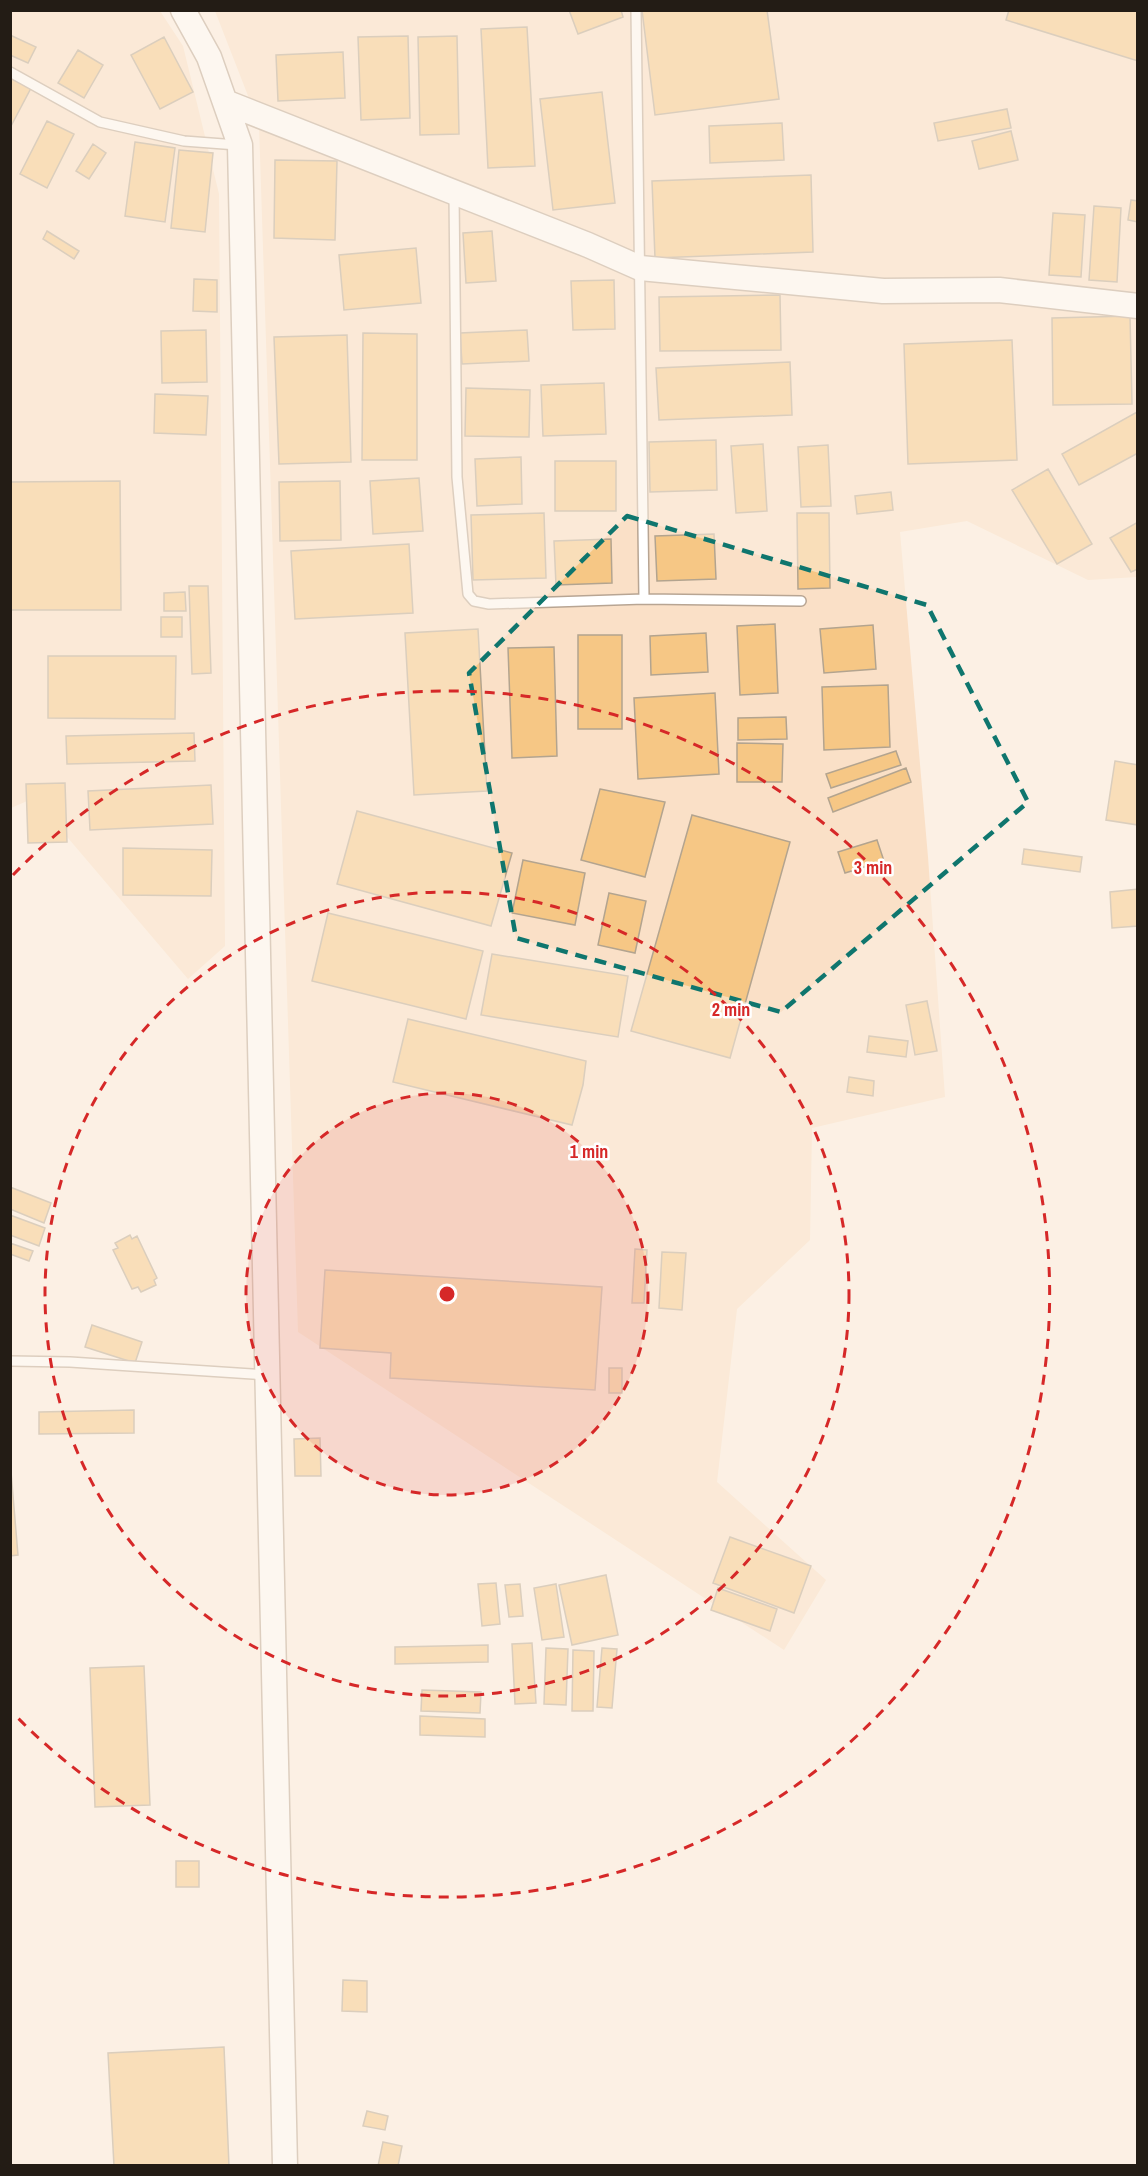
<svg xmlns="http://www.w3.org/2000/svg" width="1148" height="2176" font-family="'Archivo Narrow',sans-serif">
<rect width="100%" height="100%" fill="#fcf0e4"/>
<path fill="#fae0c7" d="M11,11h149l23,35 36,148 6,752 -37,33 -154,-181 -23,10z
M215,11h922v566l-49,3 -121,-59 -67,11 28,325 17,240 -133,31 -2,112 -73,69 -20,173 109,98 -42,70 -486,-318 -39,-1208z"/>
<path fill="#f6c785" stroke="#b3a48f" stroke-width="1.5" d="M569,10h52l2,7 -45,17z
M642,10h125l12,89 -124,16z
M1009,10h129v51l-132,-41z
M527,27l8,139 -47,2 -7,-139z
M10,35l26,12 -8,16 -18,-8z
M408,36l2,82 -49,2 -3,-83z
M457,36l2,98 -39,1 -2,-98z
M164,37l29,55 -33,17 -29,-54z
M78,50l25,15 -19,33 -26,-15z
M343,52l2,46 -67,3 -2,-46z
M10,78l21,10 -21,40z
M602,92l13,111 -62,7 -13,-111z
M1007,109l4,19 -73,13 -4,-18z
M47,121l27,13 -27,54 -27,-14z
M782,123l2,37 -74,3 -1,-37z
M1011,131l7,29 -39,9 -7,-28z
M135,142l40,6 -10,74 -40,-6z
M93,144l13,9 -17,26 -13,-8z
M179,150l34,3 -8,79 -34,-4z
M275,160l62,1 -2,79 -61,-2z
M811,175l2,77 -158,6 -3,-77z
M1131,200l7,1v21l-10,-2z
M1094,206l27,2 -4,74 -28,-2z
M1053,213l32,2 -4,62 -32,-2z
M47,231l32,20 -5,8 -31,-20z
M492,231l4,50 -30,2 -3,-50z
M416,248l5,55 -77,7 -5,-55z
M194,279l23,1v32l-24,-1z
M614,280l1,49 -42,1 -2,-49z
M780,295l1,55 -121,1 -1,-54z
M1130,316l2,88 -79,1 -1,-87z
M206,330l1,52 -45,1 -1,-52z
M527,330l2,31 -67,3 -2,-31z
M363,333l54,1v126h-55z
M347,335l4,127 -72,2 -5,-127z
M1012,340l5,120 -109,4 -4,-120z
M790,362l2,53 -133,5 -3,-52z
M604,383l2,51 -63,2 -2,-51z
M466,388l64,2 -1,47 -64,-1z
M155,394l53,2 -2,39 -52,-2z
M1137,412l1,41 -59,32 -17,-31z
M716,440l1,50 -67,2 -1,-50z
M763,444l4,67 -31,2 -5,-67z
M828,445l3,61 -30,1 -3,-60z
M521,457l1,47 -45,2 -2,-47z
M555,461h61v50h-61z
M1048,469l44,75 -35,20 -45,-74z
M419,478l4,53 -50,3 -3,-53z
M120,481l1,129h-111v-128z
M340,481l1,59 -61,1 -1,-59z
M891,492l2,18 -36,4 -2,-18z
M544,513l2,65 -73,2 -2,-65z
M797,513h32l1,75 -32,1z
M1138,522v47l-7,3 -21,-34z
M714,534l2,45 -59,2 -2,-45z
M611,539l1,44 -56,2 -2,-44z
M409,544l4,69 -118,6 -4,-68z
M189,586h19l3,87 -19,1z
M185,592l1,19h-22v-18z
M161,617h21v20h-21z
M775,624l3,69 -38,2 -3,-69z
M873,625l3,44 -52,4 -4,-44z
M478,629l9,162 -73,4 -9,-162z
M706,633l2,39 -57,3 -1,-39z
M578,635h44v94h-44z
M554,647l3,109 -45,2 -4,-110z
M48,656h128l-1,63 -127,-1z
M888,685l2,62 -66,3 -2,-63z
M715,693l4,81 -81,5 -4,-81z
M786,717l1,22 -49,1v-22z
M194,733l1,28 -128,3 -1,-28z
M737,743l46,1 -1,38h-45z
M896,751l5,14 -70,23 -5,-14z
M1115,761l23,4v60l-32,-5z
M906,768l5,14 -78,30 -5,-14z
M65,783l2,59 -39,1 -2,-59z
M211,785l2,39 -123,6 -2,-39z
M600,789l65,13 -20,75 -64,-17z
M357,811l155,42 -21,73 -154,-42z
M692,815l98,27 -60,216 -99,-27z
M877,840l7,21 -39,12 -7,-21z
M123,848l89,2 -1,46 -88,-1z
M1024,849l58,8 -2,15 -58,-8z
M523,860l62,13 -10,52 -63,-12z
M1138,889v37l-26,2 -2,-36z
M609,893l37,8 -11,52 -37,-8z
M328,913l155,38 -17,68 -154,-38z
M492,954l136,22 -10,61 -137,-22z
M927,1001l10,50 -22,4 -9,-50z
M408,1019l178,42 -3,24 -11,40 -179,-43z
M869,1036l39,5 -2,16 -39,-5z
M849,1077l25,4 -1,15 -26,-4z
M10,1187l41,16 -7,20 -34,-14z
M10,1215l35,13 -6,18 -29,-11z
M130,1235l2,4 5,-3 20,42 -3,2 2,5 -15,7 -3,-5 -6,2 -19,-39 5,-2 -3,-5z
M10,1243l23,8 -4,10 -19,-7z
M635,1249l12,1 -3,53h-12z
M662,1252l24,1 -4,57 -23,-2z
M325,1270l277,17 -7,103 -205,-12 1,-25 -71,-5z
M92,1325l50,17 -7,21 -50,-16z
M609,1368h13v25h-13z
M134,1410v23l-95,1v-22z
M320,1438l1,38h-26l-1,-37z
M10,1460l8,95 -8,1z
M730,1537l81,29 -17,47 -81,-30z
M606,1575l12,60 -46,10 -13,-60z
M496,1583l4,41 -18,2 -4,-42z
M520,1584l3,32 -14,1 -4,-32z
M556,1584l8,53 -22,3 -8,-52z
M718,1588l59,21 -7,22 -59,-21z
M532,1643l4,60 -21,1 -3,-60z
M488,1645v17l-93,2v-17z
M546,1648l22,1 -2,56 -22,-1z
M602,1648l15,1 -5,59 -15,-1z
M573,1650l21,1 -1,60h-21z
M144,1666l6,139 -55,2 -5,-139z
M422,1690l59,2 -1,21 -59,-2z
M420,1716l65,3v18l-65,-2z
M176,1861h23v26h-23z
M343,1980l24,1v31l-25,-1z
M224,2047l5,119h-115l-6,-113z
M367,2111l21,5 -3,14 -22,-4z
M383,2142l19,4 -4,20h-20z"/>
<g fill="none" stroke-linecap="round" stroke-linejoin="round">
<defs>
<path id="service" d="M636,10l8,589
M10,72l90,50 84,19 53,4
M454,194l3,283 11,117 6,7 15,3 155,-5 157,2
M10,1361l60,1 196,13"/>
<path id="tertiary" d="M183,10l26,47 31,88 45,2021
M225,102l363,143 52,23 243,23 116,-1 139,16"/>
</defs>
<use href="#service" stroke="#b8a593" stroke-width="12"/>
<use href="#tertiary" stroke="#b8a593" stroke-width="27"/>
<use href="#service" stroke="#fff" stroke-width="9"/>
<use href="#tertiary" stroke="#fff" stroke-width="24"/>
</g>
<path d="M0 0H1148V2176H0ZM627,516l300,89 101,197 -247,210 -265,-74 -47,-265z" fill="#fcf0e4" fill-opacity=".55" fill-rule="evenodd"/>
<path fill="none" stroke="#0f766e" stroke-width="4.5" stroke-dasharray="12 8" stroke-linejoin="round" d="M627,516l300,89 101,197 -247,210 -265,-74 -47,-265z"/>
<circle cx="447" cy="1294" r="201" fill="#d62828" fill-opacity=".12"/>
<g fill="none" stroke="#d62828" stroke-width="3" stroke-dasharray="10 8">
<circle cx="447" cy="1294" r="201"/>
<circle cx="447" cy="1294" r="402"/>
<path d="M13 875A603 603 0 1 1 13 1713"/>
</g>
<circle cx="447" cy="1294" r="9" fill="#d62828" stroke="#fff" stroke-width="3"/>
<g font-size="18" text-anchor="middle" font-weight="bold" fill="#d62828" stroke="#fff" stroke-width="5" stroke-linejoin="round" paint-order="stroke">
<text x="873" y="874">3 min</text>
<text x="731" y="1016">2 min</text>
<text x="589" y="1158">1 min</text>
</g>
<rect width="1148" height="2176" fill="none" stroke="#231c15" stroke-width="24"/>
</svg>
